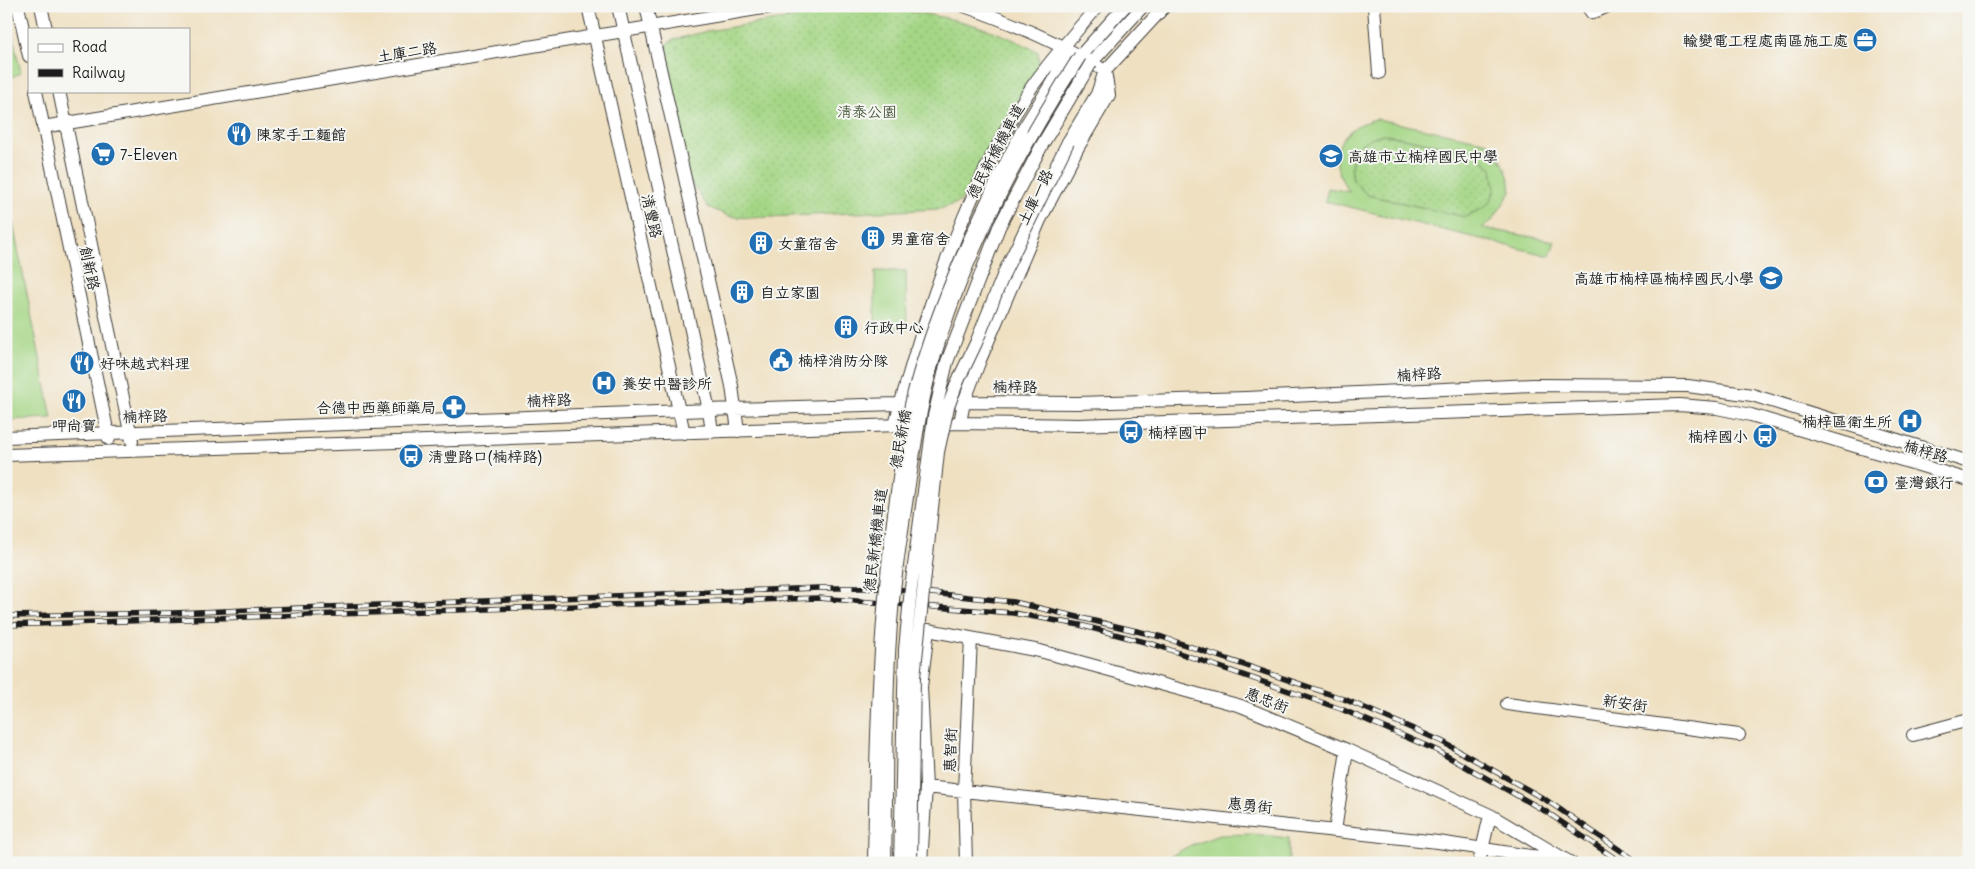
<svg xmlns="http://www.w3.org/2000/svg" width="1975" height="869" font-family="Delius,'LXGW WenKai TC',sans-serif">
<defs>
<pattern id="grass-dots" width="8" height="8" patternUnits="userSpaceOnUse" patternTransform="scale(1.25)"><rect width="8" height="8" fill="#a4d685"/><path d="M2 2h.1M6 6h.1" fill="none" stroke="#8db772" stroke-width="1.8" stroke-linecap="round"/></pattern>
</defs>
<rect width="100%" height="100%" fill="#f6f6f2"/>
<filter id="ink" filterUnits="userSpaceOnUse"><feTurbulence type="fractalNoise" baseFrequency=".02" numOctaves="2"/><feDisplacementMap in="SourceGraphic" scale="10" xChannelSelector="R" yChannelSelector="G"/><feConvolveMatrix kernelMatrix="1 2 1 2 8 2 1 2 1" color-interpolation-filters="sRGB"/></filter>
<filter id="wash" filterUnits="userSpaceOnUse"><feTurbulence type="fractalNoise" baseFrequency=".0096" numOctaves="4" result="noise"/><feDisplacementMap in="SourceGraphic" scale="20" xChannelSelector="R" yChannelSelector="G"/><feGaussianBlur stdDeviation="1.12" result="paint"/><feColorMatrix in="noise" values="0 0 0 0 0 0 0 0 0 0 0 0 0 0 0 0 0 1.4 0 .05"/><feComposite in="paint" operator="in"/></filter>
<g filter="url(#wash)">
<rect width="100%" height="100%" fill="#efe0c1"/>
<path fill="url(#grass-dots)" stroke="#607950" d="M878,7c60,8 106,15 160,45l1,12 -4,11 -34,50 -41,77 -20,7 -191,9 -21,-2 -20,-9 -20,-28 -27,-126 4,-8 8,-5 34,-9 128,-20z
M1383,134l92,18 17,16 3,21 -4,12 -8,7 -18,9 -98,-22 -14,-15c-6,-27 4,-39 30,-46z"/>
<path fill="#a4d685" stroke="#607950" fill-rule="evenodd" d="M6,6l15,67 -15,6z
M1377,119l111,23c14,16 21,30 23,50l-19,29 -10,7 73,13 -5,15 -225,-55 3,-13 22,4c-26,-32 -13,-65 27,-73zM1383,134l92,18 17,16 3,21 -4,12 -8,7 -18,9 -98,-22 -14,-15c-6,-27 4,-39 30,-46z
M6,189l46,229 -46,2z
M875,271h31l1,58h-32z
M1253,834l36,4v25h-129l25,-15 34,-13z"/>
</g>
<g filter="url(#ink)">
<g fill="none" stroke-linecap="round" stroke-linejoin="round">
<defs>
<path id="minor" d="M18,6l11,50
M41,6l5,23
M588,6l96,427
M618,6l91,404 3,22
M646,6l86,380 6,45
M964,6c49,17 97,37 141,65
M1374,6l5,67
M1587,6l5,7 16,-7
M1080,56l45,-50
M1091,63l52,-57
M36,91l73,348
M59,91l73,350
M43,127l733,-121
M1021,133l35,-57 8,-18 -2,-12
M1068,142l29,-48 8,-23 60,-65
M960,423l4,-21 16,-42 60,-140 37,-71 32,-54 -4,-24
M895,425c29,-111 73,-240 136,-337 20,-29 44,-55 67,-82
M6,437l729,-28 229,-7 114,1 168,-5 287,-13 155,1 64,9 217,67
M6,455l954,-32 118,2 601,-20 38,3 34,7 218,65
M1507,704l232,31
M1913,735l56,-15
M926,787l512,55 125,19
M1335,831l12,-81
M921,863l5,-76 -5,-100 7,-57 112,21 201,55 106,44 143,65 81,48
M966,863l-2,-72 7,-153
M1479,863l11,-48"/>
</defs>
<use href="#minor" stroke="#3c3935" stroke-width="14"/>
<use href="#minor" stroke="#fff" stroke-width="12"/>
<defs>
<path id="rail" d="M6,616l167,-3 645,-25h68l128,14 148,35 182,62 97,42 105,59 93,63
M6,625l812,-27 195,15 67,12 76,20 185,64 95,41 109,61 77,52"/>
</defs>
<use href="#rail" stroke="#1c1c1c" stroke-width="5.5"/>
<use href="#rail" stroke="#f6f6f2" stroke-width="4" stroke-dasharray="11" stroke-linecap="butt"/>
<defs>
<path id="minor-bridge" d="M874,863c2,-125 5,-248 23,-371 5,-34 9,-71 18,-104 25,-90 64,-172 106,-255
M885,863c2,-75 0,-151 5,-225 3,-54 12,-108 20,-160 6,-40 12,-79 23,-117 32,-109 86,-210 147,-305
M900,863l5,-214 6,-61 23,-172 13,-54 52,-135 43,-82 49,-82
M911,863l3,-186 24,-225 10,-45 9,-24 19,-40 29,-72 63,-129"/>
</defs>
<use href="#minor-bridge" stroke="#3c3935" stroke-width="14" stroke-linecap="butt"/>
<use href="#minor-bridge" stroke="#fff" stroke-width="12"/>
</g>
</g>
<defs>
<symbol id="office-disc" viewBox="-11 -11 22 22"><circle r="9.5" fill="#1f6fb2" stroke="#f6f6f2"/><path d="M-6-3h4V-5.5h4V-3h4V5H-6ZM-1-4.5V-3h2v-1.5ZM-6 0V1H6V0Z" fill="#fff"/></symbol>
<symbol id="restaurant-disc" viewBox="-11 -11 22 22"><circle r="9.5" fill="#1f6fb2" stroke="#f6f6f2"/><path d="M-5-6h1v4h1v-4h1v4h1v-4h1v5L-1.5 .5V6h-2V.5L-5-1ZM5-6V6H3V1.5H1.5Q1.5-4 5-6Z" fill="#fff"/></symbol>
<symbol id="supermarket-disc" viewBox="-11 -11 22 22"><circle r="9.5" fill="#1f6fb2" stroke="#f6f6f2"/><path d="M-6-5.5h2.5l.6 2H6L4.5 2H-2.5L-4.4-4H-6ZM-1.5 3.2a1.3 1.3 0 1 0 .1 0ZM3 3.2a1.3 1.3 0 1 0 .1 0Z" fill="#fff"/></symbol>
<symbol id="school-disc" viewBox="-11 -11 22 22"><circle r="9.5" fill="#1f6fb2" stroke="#f6f6f2"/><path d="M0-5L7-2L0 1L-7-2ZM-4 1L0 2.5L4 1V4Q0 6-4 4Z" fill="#fff"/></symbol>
<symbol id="building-disc" viewBox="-11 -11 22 22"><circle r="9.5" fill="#1f6fb2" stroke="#f6f6f2"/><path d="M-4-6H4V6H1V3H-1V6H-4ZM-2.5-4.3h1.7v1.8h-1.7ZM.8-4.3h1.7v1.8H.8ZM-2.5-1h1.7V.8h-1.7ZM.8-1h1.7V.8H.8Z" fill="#fff"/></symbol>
<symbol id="civic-disc" viewBox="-11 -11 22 22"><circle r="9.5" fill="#1f6fb2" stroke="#f6f6f2"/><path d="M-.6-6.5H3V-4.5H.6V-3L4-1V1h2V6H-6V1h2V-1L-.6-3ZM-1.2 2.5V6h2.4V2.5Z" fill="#fff"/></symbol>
<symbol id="hospital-disc" viewBox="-11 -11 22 22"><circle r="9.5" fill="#1f6fb2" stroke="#f6f6f2"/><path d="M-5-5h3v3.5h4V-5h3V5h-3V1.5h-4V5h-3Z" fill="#fff"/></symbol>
<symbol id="pharmacy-disc" viewBox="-11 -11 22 22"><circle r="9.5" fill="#1f6fb2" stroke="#f6f6f2"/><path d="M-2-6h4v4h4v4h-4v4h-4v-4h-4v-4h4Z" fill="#fff"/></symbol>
<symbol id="bus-disc" viewBox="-11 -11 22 22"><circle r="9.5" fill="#1f6fb2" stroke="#f6f6f2"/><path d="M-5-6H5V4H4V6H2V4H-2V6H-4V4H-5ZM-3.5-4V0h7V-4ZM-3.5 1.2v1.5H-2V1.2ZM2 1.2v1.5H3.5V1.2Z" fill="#fff"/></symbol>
<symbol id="bank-disc" viewBox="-11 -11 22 22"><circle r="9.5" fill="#1f6fb2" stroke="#f6f6f2"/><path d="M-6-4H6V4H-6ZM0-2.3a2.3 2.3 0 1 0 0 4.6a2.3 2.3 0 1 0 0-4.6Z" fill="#fff"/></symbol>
</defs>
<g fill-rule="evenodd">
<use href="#office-disc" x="1851" y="26" width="28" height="28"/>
<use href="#restaurant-disc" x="225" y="120" width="28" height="28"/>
<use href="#supermarket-disc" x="89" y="140" width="28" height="28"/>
<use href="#school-disc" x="1317" y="142" width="28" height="28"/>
<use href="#building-disc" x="859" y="224" width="28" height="28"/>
<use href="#building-disc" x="747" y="229" width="28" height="28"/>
<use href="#school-disc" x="1757" y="264" width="28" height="28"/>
<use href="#building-disc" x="728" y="278" width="28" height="28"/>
<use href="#building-disc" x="832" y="313" width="28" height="28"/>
<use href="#civic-disc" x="767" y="346" width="28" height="28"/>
<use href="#restaurant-disc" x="68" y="349" width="28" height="28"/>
<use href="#hospital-disc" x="590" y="369" width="28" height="28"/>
<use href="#restaurant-disc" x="60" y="387" width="28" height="28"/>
<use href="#pharmacy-disc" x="440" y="393" width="28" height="28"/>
<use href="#hospital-disc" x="1896" y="407" width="28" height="28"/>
<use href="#bus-disc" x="1117" y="418" width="28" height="28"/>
<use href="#bus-disc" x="1751" y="422" width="28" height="28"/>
<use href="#bus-disc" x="397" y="442" width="28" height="28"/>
<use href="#bank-disc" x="1862" y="468" width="28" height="28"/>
</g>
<g text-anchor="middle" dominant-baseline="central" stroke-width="4" stroke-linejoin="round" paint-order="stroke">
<g font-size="15" fill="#1c1c1c" stroke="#f6f6f2" text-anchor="start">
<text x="1848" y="40" text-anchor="end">輸變電工程處南區施工處</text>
<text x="256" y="134">陳家手工麵館</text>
<text x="120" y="154">7-Eleven</text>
<text x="1348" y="156">高雄市立楠梓國民中學</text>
<text x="890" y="238">男童宿舍</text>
<text x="778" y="243">女童宿舍</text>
<text x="1754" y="278" text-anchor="end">高雄市楠梓區楠梓國民小學</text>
<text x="760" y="292">自立家園</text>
<text x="864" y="327">行政中心</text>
<text x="798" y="360">楠梓消防分隊</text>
<text x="100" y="363">好味越式料理</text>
<text x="622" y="383">養安中醫診所</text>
<text x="436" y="407" text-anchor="end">合德中西藥師藥局</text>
<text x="1892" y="421" text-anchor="end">楠梓區衛生所</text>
<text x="74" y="425" text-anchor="middle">呷尚寶</text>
<text x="1148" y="432">楠梓國中</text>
<text x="1748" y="436" text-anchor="end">楠梓國小</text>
<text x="428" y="456">清豐路口(楠梓路)</text>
<text x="1894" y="482">臺灣銀行</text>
</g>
<g font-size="15" fill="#1c1c1c" stroke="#f6f6f2">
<text transform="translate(407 52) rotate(-9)">土庫二路</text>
<text transform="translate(995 151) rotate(-62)">德民新橋機車道</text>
<text transform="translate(1035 197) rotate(-64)">土庫一路</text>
<text transform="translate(652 216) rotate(77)">清豐路</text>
<text transform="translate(90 268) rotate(78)">創新路</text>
<text transform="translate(1419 374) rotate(-3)">楠梓路</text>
<text x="1015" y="386">楠梓路</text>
<text transform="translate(549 400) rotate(-2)">楠梓路</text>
<text transform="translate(145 416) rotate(-2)">楠梓路</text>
<text transform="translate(900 439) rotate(-80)">德民新橋</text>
<text transform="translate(1926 451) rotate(16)">楠梓路</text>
<text transform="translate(875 540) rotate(-83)">德民新橋機車道</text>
<text transform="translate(1267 700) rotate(21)">惠忠街</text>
<text transform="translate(1625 703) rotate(8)">新安街</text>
<text transform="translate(950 750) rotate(-88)">惠智街</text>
<text transform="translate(1250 805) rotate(6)">惠勇街</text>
</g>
<g font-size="15" fill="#4c5d41" stroke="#f6f6f2">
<text x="867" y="111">清泰公園</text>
</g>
</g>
<rect width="1975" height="869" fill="none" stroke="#f6f6f2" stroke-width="25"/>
<rect x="28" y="28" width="162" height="65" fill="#f6f6f2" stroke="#9f9f9c"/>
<rect x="38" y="44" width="25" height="8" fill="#ffffff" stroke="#9f9f9c"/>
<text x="72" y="52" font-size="15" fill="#1c1c1c">Road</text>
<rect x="38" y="69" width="25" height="8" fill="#1c1c1c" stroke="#9f9f9c"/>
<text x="72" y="78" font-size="15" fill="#1c1c1c">Railway</text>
</svg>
